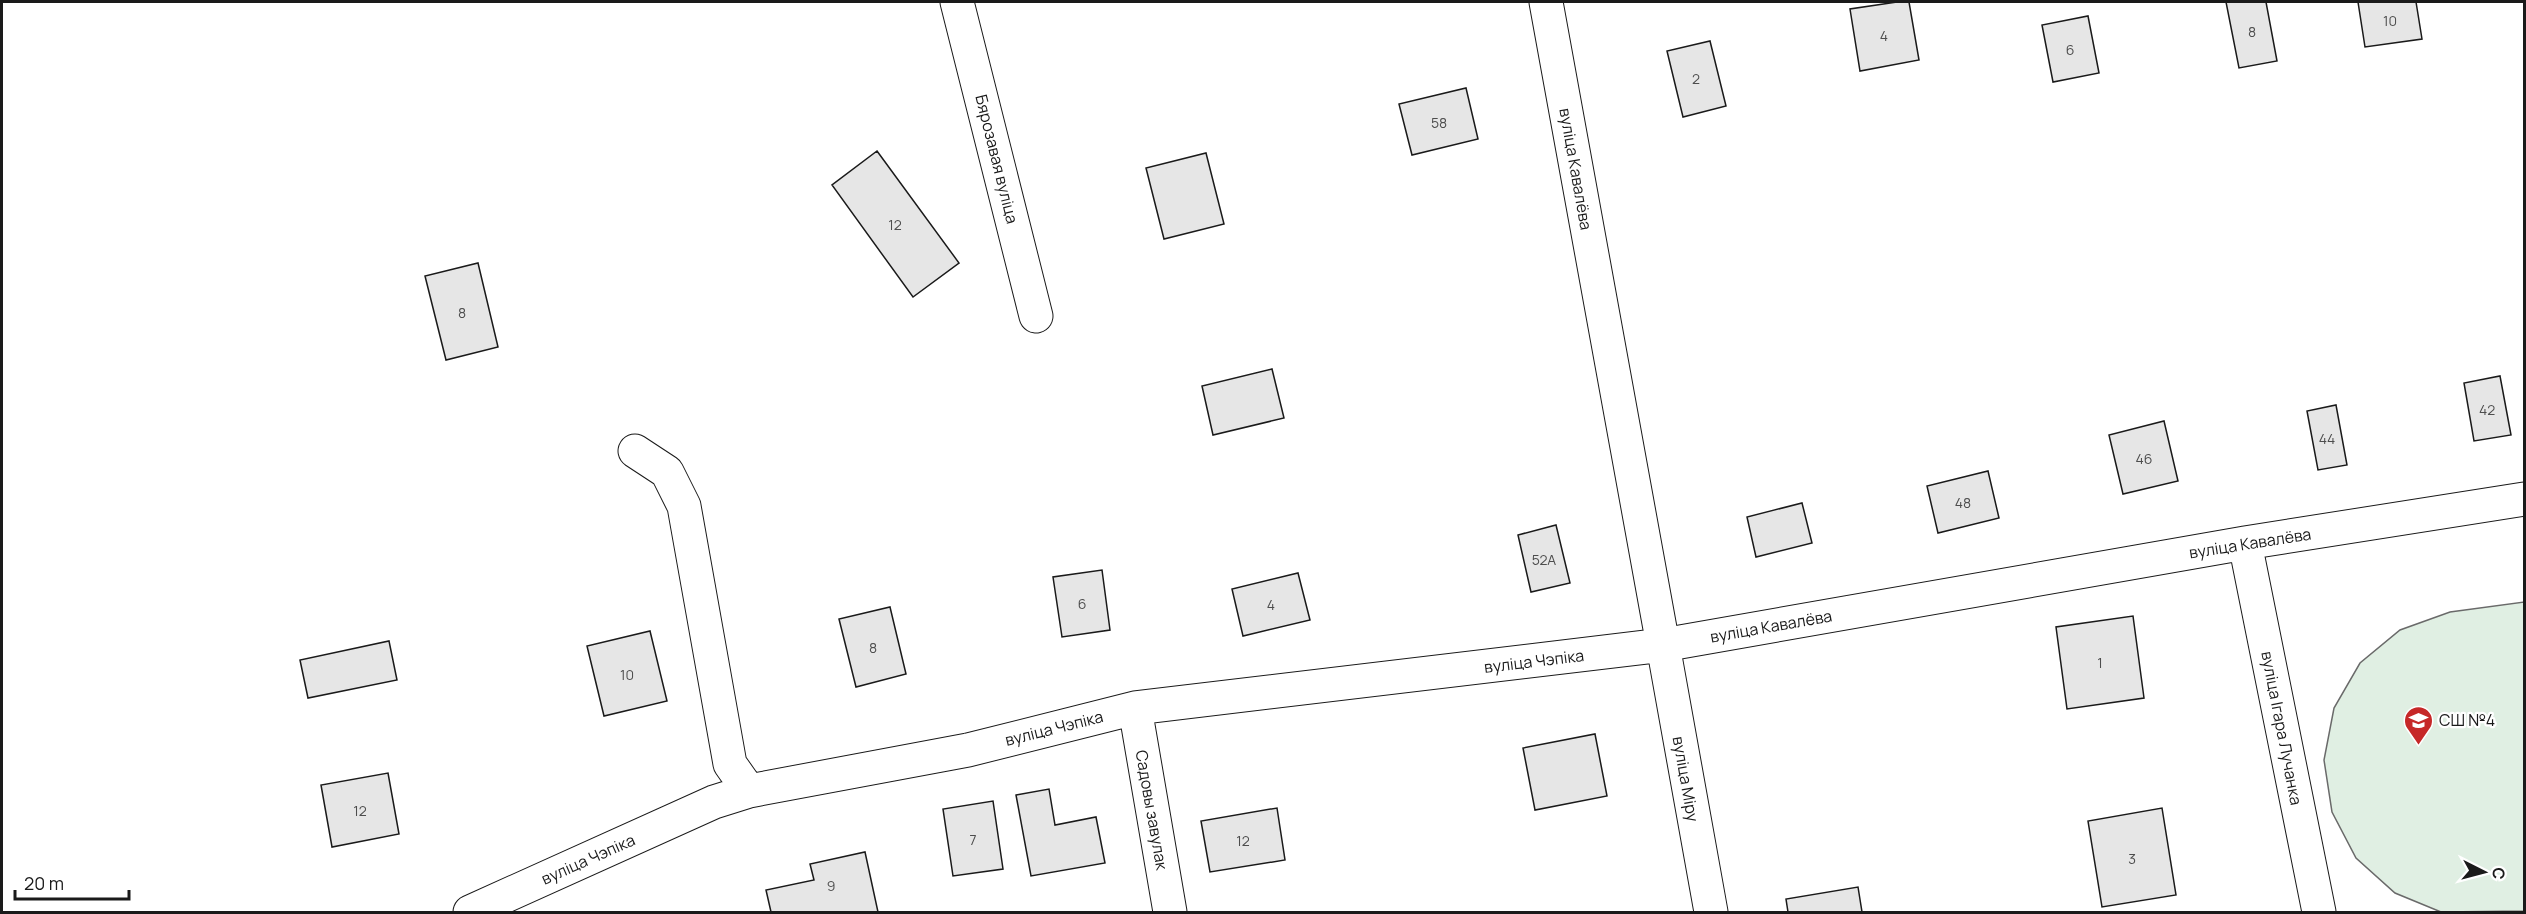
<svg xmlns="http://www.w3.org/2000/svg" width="2526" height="914" font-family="Manrope,sans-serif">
<rect width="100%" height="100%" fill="#fff"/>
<path fill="#e0efe3" stroke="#6a6a6a" stroke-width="1.5" d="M2524,602v309l-83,1 -46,-19 -39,-35 -24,-46 -8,-52 10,-52 26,-45 40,-33 50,-18z"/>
<path fill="#e6e6e6" stroke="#1a1a1a" stroke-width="1.5" d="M1897,2h12l10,58 -59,11 -10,-62z
M2226,2h40l11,59 -38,7z
M2358,2h58l6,37 -57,8z
M2088,16l11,57 -46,9 -11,-57z
M1710,41l16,65 -43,11 -16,-66z
M1466,88l12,51 -66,16 -13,-51z
M877,151l82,112 -46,34 -81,-112z
M1206,153l18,71 -60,15 -18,-71z
M478,263l20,84 -52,13 -21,-84z
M1272,369l12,49 -71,17 -11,-49z
M2500,376l11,59 -37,6 -10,-58z
M2336,405l11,60 -29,5 -11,-59z
M2164,421l14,60 -55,13 -14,-59z
M1988,471l11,47 -61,15 -11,-47z
M1802,503l10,40 -56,14 -9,-40z
M1556,525l14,58 -39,9 -13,-57z
M1102,570l8,60 -48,7 -9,-60z
M1298,573l12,47 -67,16 -11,-47z
M890,607l16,67 -50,13 -17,-68z
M2133,616l11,82 -77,11 -11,-82z
M650,631l17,70 -63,15 -17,-70z
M389,641l8,39 -89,18 -8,-38z
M1595,734l12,62 -72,14 -12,-62z
M388,773l11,61 -67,13 -11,-62z
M1049,789l6,36 41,-8 9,46 -74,13 -15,-81z
M993,801l10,68 -50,7 -10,-67z
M1277,808l8,52 -75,12 -9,-51z
M2162,808l14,87 -74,12 -14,-86z
M865,852l13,60h-107l-5,-22 48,-10 -4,-16z
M1858,887l4,25h-74l-2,-13z"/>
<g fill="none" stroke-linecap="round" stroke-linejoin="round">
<defs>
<path id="minor" d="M957,2l79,314
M1546,2l117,643 582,-102 279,-44
M635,451l32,21 17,34 46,258 19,27
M2245,543l74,369
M1135,708l35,204
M470,912l244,-110 35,-11 219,-41 167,-42 528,-63 48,267"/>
</defs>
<use href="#minor" stroke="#1a1a1a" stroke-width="35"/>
<use href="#minor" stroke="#fff" stroke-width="33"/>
</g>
<defs>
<symbol id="school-pin" viewBox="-11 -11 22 30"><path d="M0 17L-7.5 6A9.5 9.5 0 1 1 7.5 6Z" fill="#c62828" stroke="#fff"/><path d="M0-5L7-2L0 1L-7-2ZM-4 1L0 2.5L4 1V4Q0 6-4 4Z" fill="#fff"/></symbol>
</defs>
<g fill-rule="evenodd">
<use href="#school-pin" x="2402" y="704" width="33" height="45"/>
</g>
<g text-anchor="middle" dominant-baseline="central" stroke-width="4.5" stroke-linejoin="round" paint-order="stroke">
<g font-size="14" fill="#4d4d4d">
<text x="2390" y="20">10</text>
<text x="2252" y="31">8</text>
<text x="1884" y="35">4</text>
<text x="2070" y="49">6</text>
<text x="1696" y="78">2</text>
<text x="1439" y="122">58</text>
<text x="895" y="224">12</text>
<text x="462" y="312">8</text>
<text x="2487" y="409">42</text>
<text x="2327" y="438">44</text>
<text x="2144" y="458">46</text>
<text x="1963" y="502">48</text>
<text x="1544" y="559">52А</text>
<text x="1082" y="603">6</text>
<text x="1271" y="604">4</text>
<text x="873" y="647">8</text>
<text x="2100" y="662">1</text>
<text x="627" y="674">10</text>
<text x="360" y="810">12</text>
<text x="973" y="839">7</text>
<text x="1243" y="840">12</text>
<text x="2132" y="858">3</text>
<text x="831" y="885">9</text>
</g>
<g font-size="16" fill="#1a1a1a" stroke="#fff">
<text transform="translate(997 159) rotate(76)">Бярозавая вуліца</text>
<text transform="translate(1576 169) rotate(80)">вуліца Кавалёва</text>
<text transform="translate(2250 543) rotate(-9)">вуліца Кавалёва</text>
<text transform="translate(1771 626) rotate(-10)">вуліца Кавалёва</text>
<text transform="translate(1534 661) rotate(-7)">вуліца Чэпіка</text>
<text transform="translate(1054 728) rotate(-14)">вуліца Чэпіка</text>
<text transform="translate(2282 728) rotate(79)">вуліца Ігара Лучанка</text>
<text transform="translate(1686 779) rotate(80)">вуліца Міру</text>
<text transform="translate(1152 810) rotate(80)">Садовы завулак</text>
<text transform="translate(588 859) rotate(-24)">вуліца Чэпіка</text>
</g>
<g font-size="16" fill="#1a1a1a" stroke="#fff" text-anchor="start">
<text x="2439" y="720">СШ №4</text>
</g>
</g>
<rect width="2526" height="914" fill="none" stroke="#1a1a1a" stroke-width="6"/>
<g transform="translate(2484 872) rotate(96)" stroke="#ffffff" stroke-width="4.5" paint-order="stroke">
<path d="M0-4.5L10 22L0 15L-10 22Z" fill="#1a1a1a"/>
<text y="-9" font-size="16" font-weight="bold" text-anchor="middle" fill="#1a1a1a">С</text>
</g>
<path d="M15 890v9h114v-9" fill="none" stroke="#1a1a1a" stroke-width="3"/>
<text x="24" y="890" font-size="18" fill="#1a1a1a" stroke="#ffffff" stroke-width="4.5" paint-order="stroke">20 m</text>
</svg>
